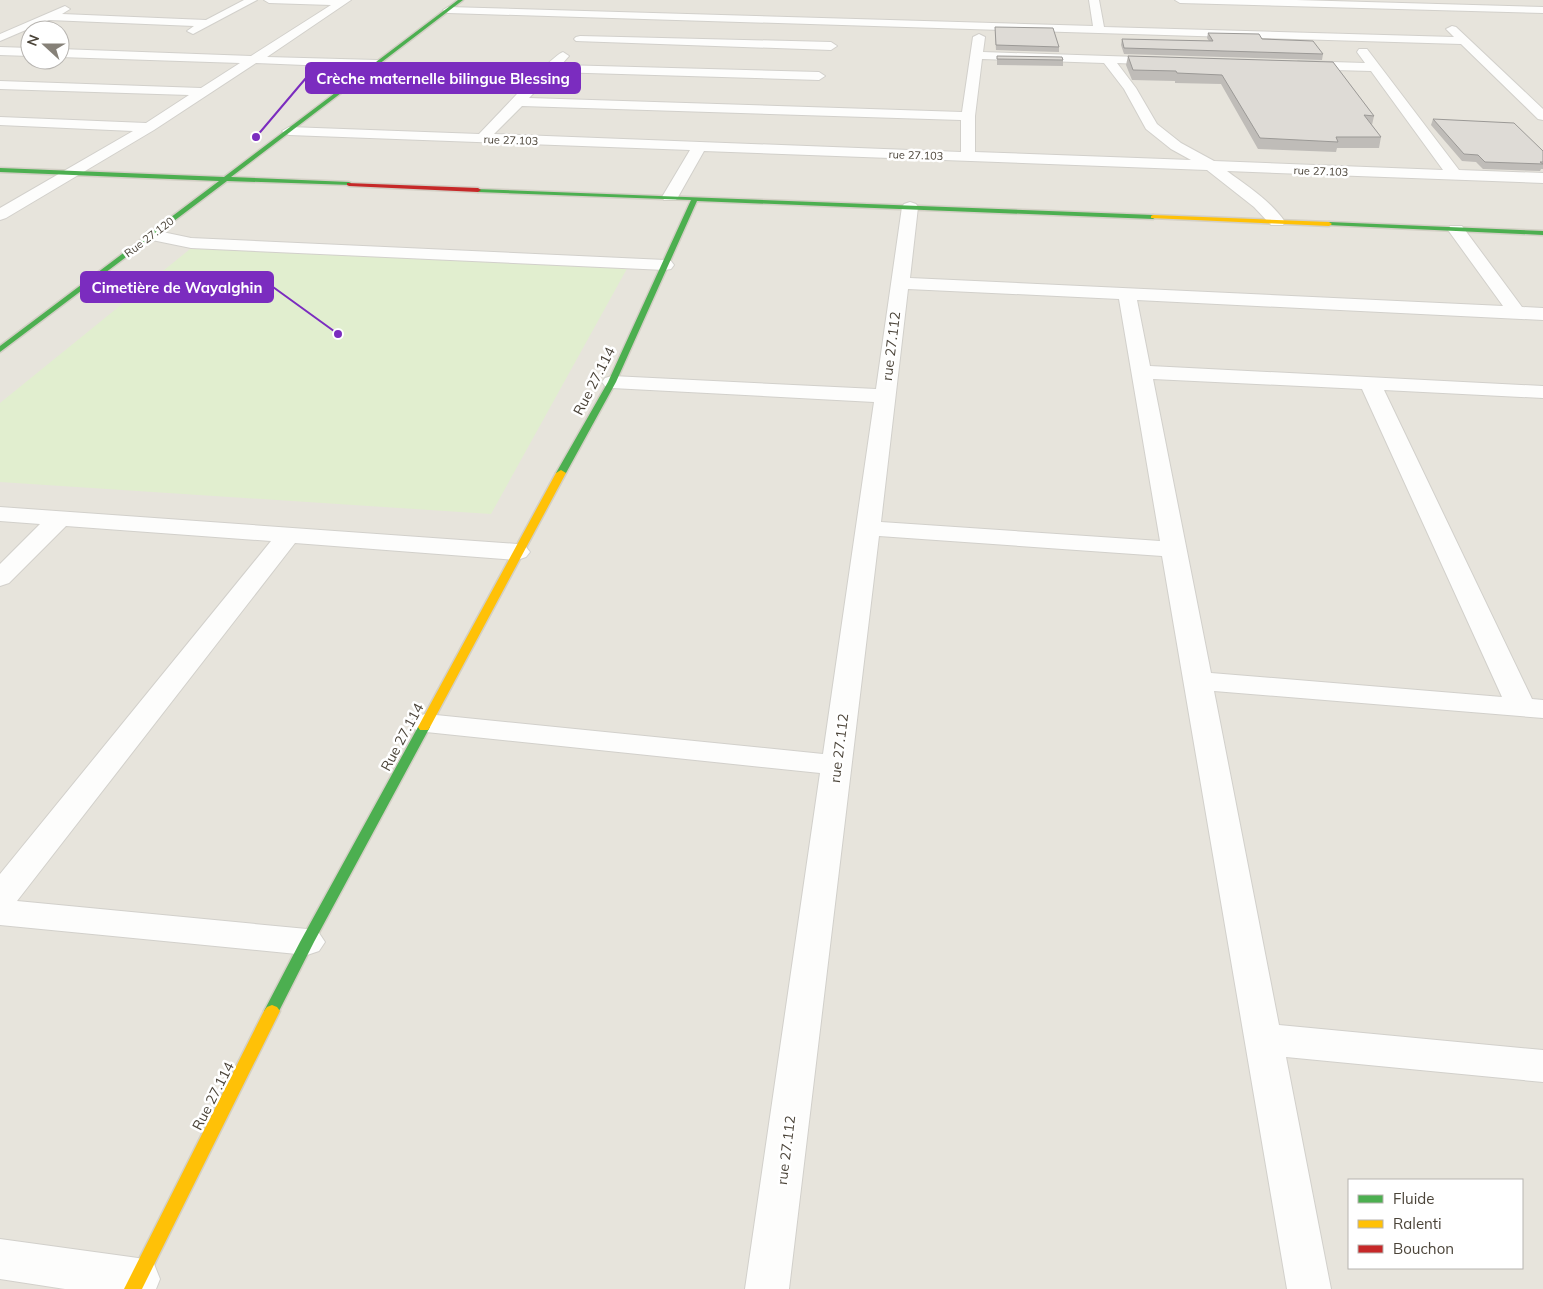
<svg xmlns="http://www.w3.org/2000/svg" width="1543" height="1289" font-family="Mulish,sans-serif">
<rect width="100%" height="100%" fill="#f4f2ee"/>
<path fill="#e7e4dc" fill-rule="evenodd" d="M0,0h1543v1289h-1543zM30,30h30v30h-30zM1349,1180h173v88h-173z"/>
<path fill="#e1eecf" d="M195,245l434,20 -138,249 -491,-32v-79z"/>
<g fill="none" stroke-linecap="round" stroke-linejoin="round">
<defs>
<path id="street" d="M244,0h13l-64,34 -6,-3 7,-5 -145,-6 -49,21v-7l65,-28 5,3 -8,5 144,6z
M264,0h87l-84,57 110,3 6,4 -6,4 -121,-5 -102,67 -148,88 -6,2v-12l133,-77 -133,-6v-8l146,6 43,-28 -189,-6v-8l201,7 39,-25 -180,-6v-8l191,7 80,-51 -62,-2z
M1089,0h10l5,27 350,10 -8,-8 6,-3 4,1 87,82v11l-5,-1 -77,-75 -1013,-31 -5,-3 5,-3 645,19z
M1175,0h121l247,7v6l-363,-10z
M979,34l6,3 -2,15 186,6 2,3 -2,3 -4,1 -48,-2 19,25 21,36 24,19 33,18 229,9 -72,-99 -73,-2 -6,-4 6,-4 67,2 -8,-11 2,-3h8l92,121 84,3v10l-316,-12c20,15 44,30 58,51l-2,3h-12l-17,-18 -47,-37 -503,-19 -26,46 -2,3h-12l-2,-3 28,-47 -401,-15 -7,-4 7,-4 190,7c13,-13 73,-79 84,-82l6,4 -8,9 258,7 6,4 -6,4 -265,-8 -25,26 433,14 11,-75zM982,59l122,4 20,26 22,40 25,20 20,11 -216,-8v-36zM522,106l439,14v32l-467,-18z
M580,36l251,6 6,4 -6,4 -255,-9 -2,-2 2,-2z
M0,47l30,1v8l-30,-1z
M910,202l6,2 2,3 -8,71 593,28 -55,-76 2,-4h12l60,81 21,1v12l-406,-20 13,66 393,20v12l-159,-8 148,309 11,1v18l-329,-27 65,334 264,25v32l-257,-25 45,232h-44l-125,-733 -283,-20 -90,753h-44l75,-516 -394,-41 -10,-2 -5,-7 5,-7 10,-2 397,40 51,-352 -262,-14 -7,-2 -3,-4 3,-4 7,-2 264,13 26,-182 2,-3zM908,289l211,10 41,242 -279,-19zM1153,379l209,10 140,308 -291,-24z
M153,230l38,8 474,22 6,1 3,4 -3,4 -6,1 -474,-22 -44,-9 -2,-4 2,-4z
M0,507l517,37 9,3 4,5 -4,5 -9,3 -222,-17 -278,358 290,28 12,4 6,9 -6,9 -12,4 -307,-30v-51l271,-333 -205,-15 -57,57 -9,3v-22l40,-40 -40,-3z
M0,1239l138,19 16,6 6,15 -4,10h-91l-65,-10z"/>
<path id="fast" d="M458,0h5l-232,177 118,5 2,1v2l-124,-4 -227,171v-6l219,-165 -219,-9v-4l224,9z
M476,189l677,26 3,2 -3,2 -456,-18 -81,181 -50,91 -5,3 -5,-3 52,-91 83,-182 -213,-8 -3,-2z
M1329,222l214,9v4l-216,-10v-2z
M424,723l6,4 -116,215 -37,73 -5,2 -5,-2 -3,-4 36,-69 118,-215z"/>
<path id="slow" d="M1153,215l176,7 3,2 -3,2 -178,-8v-2z
M561,470l5,3 -136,254 -2,3h-8l-2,-3 138,-254z
M272,1005l5,2 3,4 -138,278h-18l140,-278 3,-4z"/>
<path id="jam" d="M347,183l131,5 3,2 -3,2 -129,-6 -2,-1z"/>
</defs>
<use href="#street" stroke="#d2d0cb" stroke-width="2"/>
<use href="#fast" stroke="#d3cfc5" stroke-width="3"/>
<use href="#slow" stroke="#d3cfc5" stroke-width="3"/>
<use href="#jam" stroke="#d3cfc5" stroke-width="3"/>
<use href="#street" fill="#fdfdfc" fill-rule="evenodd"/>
<use href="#fast" fill="#4caf50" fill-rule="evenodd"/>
<use href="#slow" fill="#ffc107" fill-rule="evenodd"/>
<use href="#jam" fill="#c62828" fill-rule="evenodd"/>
</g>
<path fill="#bfbcb8" d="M995,27l64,20v5l-63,-2 -1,-18z
M1208,33l54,6 61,15 -1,6 -198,-6 -3,-9 1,-6 87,2 -2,-3z
M997,56l66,4v6l-66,-1z
M1128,56l205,6 41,54 -2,9 9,12 -2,11h-42l-1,4 -78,-3 -37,-65 -46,-1v-2l-43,-1 -6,-15z
M1433,119l110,32v18h-2l-1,2 -57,-2 -7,-7 -14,-1 -31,-36z"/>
<path fill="#dedbd6" stroke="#9b9996" d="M995,27l58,1 6,19 -63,-2z
M1208,33l51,1 3,5 51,2 10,13 -199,-6 -2,-9 91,2z
M997,56l65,1 1,3 -66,-1z
M1128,56l205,6 41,54 -10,-1 17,22h-45l2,5 -78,-4 -38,-63 -45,-2 -1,-2 -43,-1z
M1433,119l81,4 29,28v11h-3l3,2 -58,-2 -7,-7 -14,-1z"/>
<g text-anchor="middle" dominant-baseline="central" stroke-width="5" stroke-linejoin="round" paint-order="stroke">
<g font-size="11" fill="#4b4439" stroke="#fff">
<text transform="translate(511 140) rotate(2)">rue 27.103</text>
<text transform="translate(916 155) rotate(2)">rue 27.103</text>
<text transform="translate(1321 171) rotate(2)">rue 27.103</text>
<text transform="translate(149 237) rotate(-37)">Rue 27.120</text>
</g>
<g font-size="14" fill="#4b4439" stroke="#fff">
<text transform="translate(891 346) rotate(-83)">rue 27.112</text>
<text transform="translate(594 381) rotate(-63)">Rue 27.114</text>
<text transform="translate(402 737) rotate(-62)">Rue 27.114</text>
<text transform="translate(839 748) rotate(-83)">rue 27.112</text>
<text transform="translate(213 1096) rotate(-63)">Rue 27.114</text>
<text transform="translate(786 1150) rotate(-83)">rue 27.112</text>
</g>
</g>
<path fill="none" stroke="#7b2cbf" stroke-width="2" d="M256 137L306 78M338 334L273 287"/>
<g fill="#7b2cbf" stroke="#fff" stroke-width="2">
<circle cx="256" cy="137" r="5"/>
<circle cx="338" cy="334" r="5"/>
</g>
<g fill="#7b2cbf" stroke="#7b2cbf" stroke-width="2">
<rect x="306" y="63" width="274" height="30" rx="5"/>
<rect x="81" y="272" width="192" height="30" rx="5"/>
</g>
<g font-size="15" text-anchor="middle" font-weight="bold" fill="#fff">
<text x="443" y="84">Crèche maternelle bilingue Blessing</text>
<text x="177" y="293">Cimetière de Wayalghin</text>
</g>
<rect x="1348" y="1179" width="175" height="90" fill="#ffffff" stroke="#b7b4b0"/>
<rect x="1358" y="1195" width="25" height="8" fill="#4caf50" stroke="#b7b4b0"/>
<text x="1393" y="1204" font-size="15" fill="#4b4439">Fluide</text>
<rect x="1358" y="1220" width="25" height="8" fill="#ffc107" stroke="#b7b4b0"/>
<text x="1393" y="1229" font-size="15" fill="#4b4439">Ralenti</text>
<rect x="1358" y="1245" width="25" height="8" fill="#c62828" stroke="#b7b4b0"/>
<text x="1393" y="1254" font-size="15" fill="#4b4439">Bouchon</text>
<g transform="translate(45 45) rotate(291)"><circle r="24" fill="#ffffff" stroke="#b7b4b0"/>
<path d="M0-4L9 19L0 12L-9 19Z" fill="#868178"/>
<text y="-8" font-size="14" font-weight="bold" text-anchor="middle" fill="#4b4439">N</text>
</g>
</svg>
